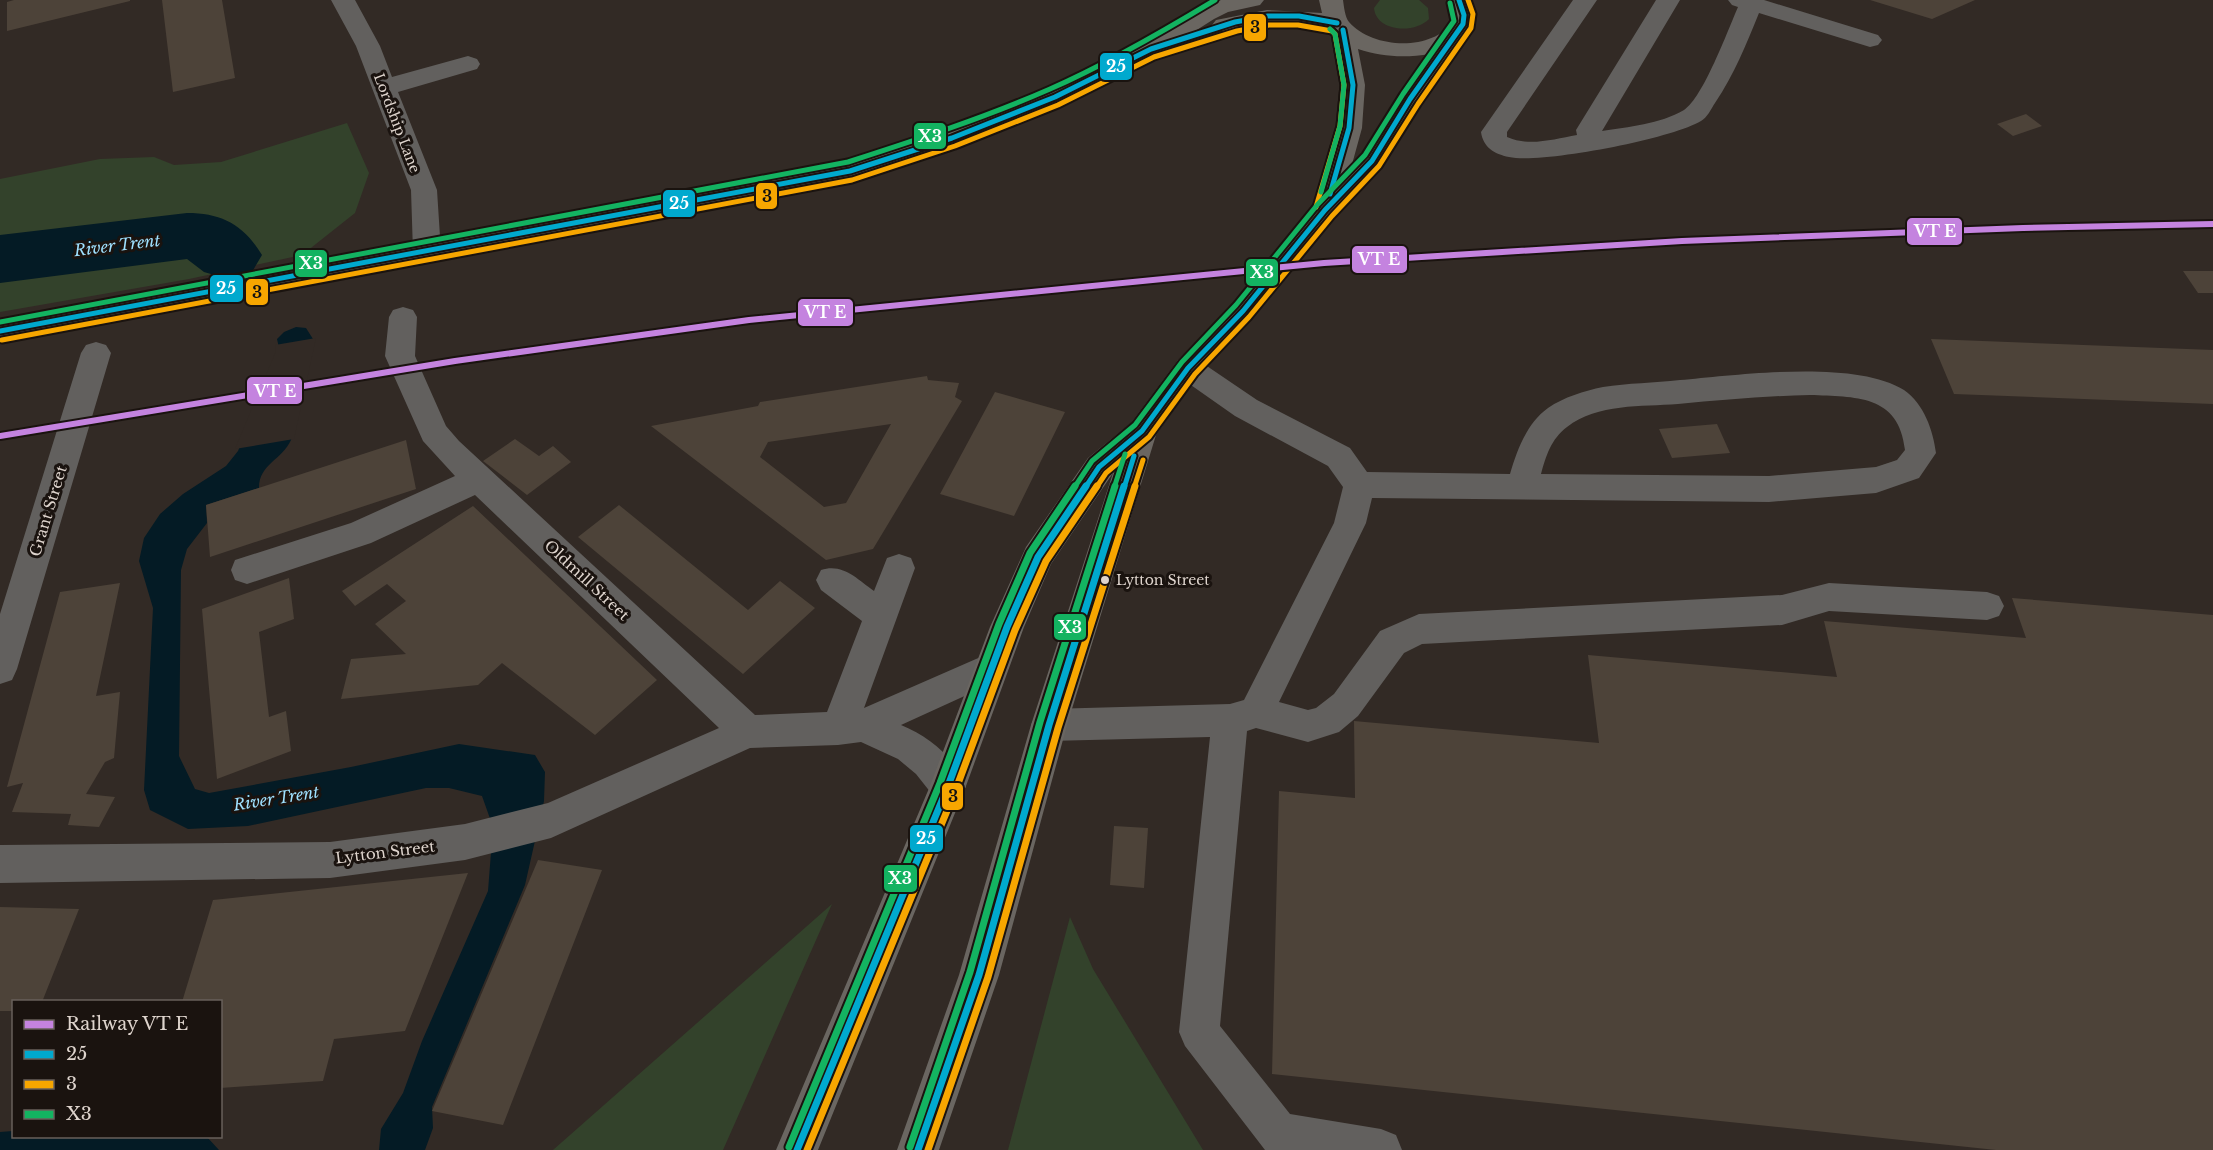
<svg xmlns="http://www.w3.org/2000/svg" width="2213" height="1150" font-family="'Libre Baskerville',serif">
<rect width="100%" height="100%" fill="#322a25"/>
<path fill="#33422b" d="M1380,0h39l9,8 1,11c-14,15 -53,13 -55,-11z
M347,123l22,50 -14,40 -53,42 -113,24 -189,33v-50l107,-12 68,-1 19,2 12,7 22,-3 11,-15 -12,-14 -30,-2 -24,5 -173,18v-68l100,-20 54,-2 20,8 47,-3z
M832,904l-109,246h-170z
M1070,917l23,52 110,181h-195z"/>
<path fill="#041b25" d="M296,327l10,1 7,11 -22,101c-9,20 -32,24 -32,48l-53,17 1,18 -20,26 -6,21 -2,186 16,33 14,4 142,-26 108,-23 76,11 10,17 -1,29 -19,84 -93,222 1,21 -8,22h-46l2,-21 22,-36 19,-52 66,-150 5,-64 -11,-31 -33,-8h-23l-178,38 -60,3 -38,-19 -6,-20 9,-182 -14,-47 5,-23 16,-24 23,-20 43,-28 12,-15 42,-99 -3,-13 7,-7z
M13,1131l1,5 193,1 12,13h-219v-18z"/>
<path fill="#322a25" d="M316,338l-22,101 -59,10 41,-98 -1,-6z"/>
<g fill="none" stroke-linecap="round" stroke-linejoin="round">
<path fill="#041b25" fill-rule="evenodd" d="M187,213c35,0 57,12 75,42l-10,17 -24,7 -24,-7 -17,-13 -187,24v-48z"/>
</g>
<path fill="#4d4339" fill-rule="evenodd" d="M14,0h116v1l-123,30v-29z
M162,0h60l13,78 -62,14z
M1870,0h105l-43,19z
M2026,114l16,12 -29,10 -16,-12z
M2183,271h30v22h-15z
M1931,339l282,11v54l-259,-10z
M927,376l1,4 31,3 -4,14 7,4 -89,148 -47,11 -175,-134 107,-20 2,-4zM891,424l-45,79 -22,4 -64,-50 8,-15z
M995,392l70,20 -51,104 -74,-22z
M1717,424l13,29 -58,5 -13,-29z
M515,439l24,17 14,-10 18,16 -44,33 -44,-34z
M406,440l10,49 -206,68 -4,-52z
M619,505l129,105 32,-29 35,27 -72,66 -165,-137z
M473,506l184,174 -62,55 -93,-72 -24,22 -137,14 10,-40 55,-5 -31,-30 31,-23 -19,-17 -32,22 -13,-15z
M289,578l5,41 -35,13 10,85 17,-6 5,40 -74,28 -15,-170z
M120,583l-24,113 24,-4 -6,66 -9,4 -19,32 29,3 -16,30 -31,-2 3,-11 -59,-2 11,-29 -16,4 53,-195z
M2012,598l201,17v535h-217l-724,-76 7,-283 76,7 -1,-77 245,22 -11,-88 249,22 -13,-56 202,17z
M1114,826l34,2 -4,60 -34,-3z
M538,860l64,10 -99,255 -71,-14z
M468,873l-63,158 -71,8 -11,42 -103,7v-86h-38l31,-102z
M0,907l79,2 -37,93h-28v9h-14z"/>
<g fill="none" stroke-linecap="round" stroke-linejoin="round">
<path fill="#62605e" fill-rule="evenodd" d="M331,0h24l25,46 12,31 76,-21 9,3 3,5 -3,5 -79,23 39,98 4,62 -4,7 -10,3 -10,-3 -4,-7 -2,-62 -55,-144z
M1573,0h24l-90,132v5c22,10 47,2 70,-2l-1,-5 80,-130h24l-78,131c26,-4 58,-7 82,-21 19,-12 44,-80 54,-103l-6,-2 -4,-5h36l114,35 4,5 -4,5 -8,2 -111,-34c-14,34 -24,60 -44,90 -4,6 -8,15 -14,18 -30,18 -159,43 -192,36 -15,-3 -26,-10 -28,-25z
M403,307l10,3 4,7 -2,39 31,70 13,15 296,274 72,-3 35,-91 -41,-31 -5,-10 5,-10c22,-7 36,9 53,21l13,-33 12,-4 12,4 4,10 -51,140 128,-56 12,4 5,11 -5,11 -103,47c29,12 53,32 65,61l-5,12 -13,5 -13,-5 -19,-24 -18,-15 -37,-17 -23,3 -88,3 -199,90 -86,22 -135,18 -330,5v-38l330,-3 135,-18 83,-21 171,-75 -244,-233 -104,48 -124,41 -12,-4 -4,-10 4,-10 116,-37 104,-47 -32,-35 -38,-85 4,-39 4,-7z
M96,342l10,3 5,8 -94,316 -5,11 -12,4v-70l81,-261 5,-8z
M1188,357l10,3 59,40 93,48 17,24 143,2c7,-24 17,-51 38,-66 16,-11 36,-17 55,-21 25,-4 51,-4 77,-7 57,-5 175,-21 224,10 20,14 29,40 32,63l-17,25 -43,15 -107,9 -397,-4 -6,25 -87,179 29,8 8,-2 18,-14 46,-63 39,-17 363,-19 47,-12 158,9 12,4 5,10 -5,10 -12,4 -158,-9 -47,14 -360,19 -18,9 -46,63 -19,16 -31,10 -52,-14 -9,3 -27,295 70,88 91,15 15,6 6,15h-137l-80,-104 -6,-14 31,-295 -161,4 -13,-5 -5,-11 5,-11 13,-5 181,-5 14,-4 90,-177 9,-36 -15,-21 -93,-50 -57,-40 -5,-8 5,-8zM1810,395c45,2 89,-1 95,55l-8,10 -21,7 -107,9 -228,-2c5,-18 10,-35 26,-47 31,-24 74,-20 111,-23 44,-4 88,-8 132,-9z"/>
<path fill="#6a6661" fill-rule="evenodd" d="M1221,0h43l-4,5 -32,7 -14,7 -55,35 -95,49 -103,41 -102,33 -859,165v-22l847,-157 96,-31 103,-41 97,-47 55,-35z
M1319,0h24c1,7 2,17 6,22 23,27 84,30 104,-1l-6,-21h24l5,21 -56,81 -39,65 -47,49 -81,102 -55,58 -42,59 -89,290 -68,250 -60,175h-42l62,-175 72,-250 82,-252 -62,91 -27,63 -58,159 -148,364h-42l154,-364 60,-159 36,-80 62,-89 43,-35 47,-63 55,-56 81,-99 22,-77 5,-43 -10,-54c-15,-11 -60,-8 -79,-5 -12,2 -24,7 -36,4l-4,-5 4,-5 51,-10 55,3zM1358,49c24,8 47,9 72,5l-29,39 -38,62 -12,13 11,-40 3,-43z"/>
<defs>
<path id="bus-1-far1" d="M1330,194l19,-66 4,-43 -10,-55
M0,331l850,-160 102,-33 103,-41 96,-48 84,-27 33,-6h31l38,7
M1085,488l14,-21 43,-36 46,-63 55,-57 82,-101 47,-49 38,-62 53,-75 1,-9 -5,-15
M1124,488l10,-32"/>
<path id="bus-1" d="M797,1150l151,-364 59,-159 31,-70 48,-71
M918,1150l61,-175 70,-250 75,-239"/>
<path id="bus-2-far1" d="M2,340l850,-160 103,-34 103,-41 96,-48 83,-26 32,-6h29l34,6 3,3 9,51 -4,41 -24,81
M1096,488l10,-15 43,-36 46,-63 54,-57 83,-101 47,-50 39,-62 53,-76 2,-14 -5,-14
M1134,488l9,-28"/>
<path id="bus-2" d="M807,1150l149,-361 59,-159 31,-69 51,-75
M928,1150l60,-173 70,-249 77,-242"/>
<path id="bus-3-far1" d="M1321,192l19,-66 4,-41 -9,-51 -5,-5
M0,322l848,-160c68,-22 136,-44 202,-73 57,-25 112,-57 165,-89
M1074,488l18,-27 43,-36 47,-63 54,-57 82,-101 47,-49 38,-61 51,-73 -4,-18
M1114,488l11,-34"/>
<path id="bus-3" d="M789,1147l151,-364 59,-159 31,-71 45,-67
M910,1147l60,-175 70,-250 75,-236"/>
</defs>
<use href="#bus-1-far1" stroke="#1a130f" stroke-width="9"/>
<use href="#bus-1" stroke="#1a130f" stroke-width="11"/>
<use href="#bus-2-far1" stroke="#1a130f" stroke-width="9"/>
<use href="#bus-2" stroke="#1a130f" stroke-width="11"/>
<use href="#bus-3-far1" stroke="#1a130f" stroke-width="9"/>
<use href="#bus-3" stroke="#1a130f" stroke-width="11"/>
<use href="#bus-1-far1" stroke="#00a9ce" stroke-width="5"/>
<use href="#bus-1" stroke="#00a9ce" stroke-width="7"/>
<use href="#bus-2-far1" stroke="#f7a600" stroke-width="5"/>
<use href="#bus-2" stroke="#f7a600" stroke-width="7"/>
<use href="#bus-3-far1" stroke="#13b361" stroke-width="5"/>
<use href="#bus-3" stroke="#13b361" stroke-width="7"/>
<defs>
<path id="rail-1" d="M0,436l455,-75 294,-41 575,-57 358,-22 341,-13 190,-4"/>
</defs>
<use href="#rail-1" stroke="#1a130f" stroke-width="10"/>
<use href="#rail-1" stroke="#c483df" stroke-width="6"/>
</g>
<circle fill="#ded4cd" stroke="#1a130f" stroke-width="2" cx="1105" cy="580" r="5"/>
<g text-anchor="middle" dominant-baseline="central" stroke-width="6" stroke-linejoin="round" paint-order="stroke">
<g font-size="14" fill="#ded4cd" stroke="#1a130f">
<text transform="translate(397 123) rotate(69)">Lordship Lane</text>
</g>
<g font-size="14" fill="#ded4cd" stroke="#1a130f" text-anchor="start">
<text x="1116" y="580">Lytton Street</text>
</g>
<g font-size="15" fill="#ded4cd" stroke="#1a130f">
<text transform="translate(48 511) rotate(-73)">Grant Street</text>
<text transform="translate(587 580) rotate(43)">Oldmill Street</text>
<text transform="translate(385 852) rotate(-7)">Lytton Street</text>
</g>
<g font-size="16" font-style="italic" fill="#9fe1ff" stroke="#1a130f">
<text transform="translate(117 245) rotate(-7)">River Trent</text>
<text transform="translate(276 798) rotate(-9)">River Trent</text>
</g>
</g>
<g stroke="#1a130f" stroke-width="2">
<rect x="1243" y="13" width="24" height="29" rx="6" fill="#f7a600"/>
<rect x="1099" y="52" width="34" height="29" rx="6" fill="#00a9ce"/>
<rect x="913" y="122" width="34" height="28" rx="6" fill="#13b361"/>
<rect x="755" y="182" width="23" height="28" rx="6" fill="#f7a600"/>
<rect x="662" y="189" width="34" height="29" rx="6" fill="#00a9ce"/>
<rect x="1906" y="217" width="57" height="29" rx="6" fill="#c483df"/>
<rect x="1351" y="245" width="57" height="29" rx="6" fill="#c483df"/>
<rect x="294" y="249" width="34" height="29" rx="6" fill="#13b361"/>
<rect x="1245" y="258" width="34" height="29" rx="6" fill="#13b361"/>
<rect x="209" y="274" width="35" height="29" rx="6" fill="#00a9ce"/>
<rect x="245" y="278" width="24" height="28" rx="6" fill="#f7a600"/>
<rect x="797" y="298" width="57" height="29" rx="6" fill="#c483df"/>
<rect x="246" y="376" width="57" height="29" rx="6" fill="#c483df"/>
<rect x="1053" y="613" width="34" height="28" rx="6" fill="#13b361"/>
<rect x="941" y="782" width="23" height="29" rx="6" fill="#f7a600"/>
<rect x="909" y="824" width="35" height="29" rx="6" fill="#00a9ce"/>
<rect x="883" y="864" width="35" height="29" rx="6" fill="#13b361"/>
</g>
<g font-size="16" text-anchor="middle" font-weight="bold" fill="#fff">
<text x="1116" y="72">25</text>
<text x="930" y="142">X3</text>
<text x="679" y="209">25</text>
<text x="1935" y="237">VT E</text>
<text x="1379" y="265">VT E</text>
<text x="311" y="269">X3</text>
<text x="1262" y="278">X3</text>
<text x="226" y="294">25</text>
<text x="825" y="318">VT E</text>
<text x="275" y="397">VT E</text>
<text x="1070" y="633">X3</text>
<text x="926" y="844">25</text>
<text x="900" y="884">X3</text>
</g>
<g font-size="16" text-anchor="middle" font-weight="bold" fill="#111">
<text x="1255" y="33">3</text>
<text x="767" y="202">3</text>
<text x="257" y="298">3</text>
<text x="953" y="802">3</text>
</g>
<rect x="12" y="1000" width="210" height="138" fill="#1a130f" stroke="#68605b" stroke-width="1.5"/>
<rect x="24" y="1020" width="30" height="9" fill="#c483df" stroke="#68605b" stroke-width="1.5"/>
<text x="66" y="1030" font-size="18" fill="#ded4cd">Railway VT E</text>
<rect x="24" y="1050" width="30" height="9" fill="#00a9ce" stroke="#68605b" stroke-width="1.5"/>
<text x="66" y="1060" font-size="18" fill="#ded4cd">25</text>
<rect x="24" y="1080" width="30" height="9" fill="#f7a600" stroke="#68605b" stroke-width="1.5"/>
<text x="66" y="1090" font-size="18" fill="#ded4cd">3</text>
<rect x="24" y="1110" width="30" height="9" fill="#13b361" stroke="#68605b" stroke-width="1.5"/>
<text x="66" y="1120" font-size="18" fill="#ded4cd">X3</text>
</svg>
